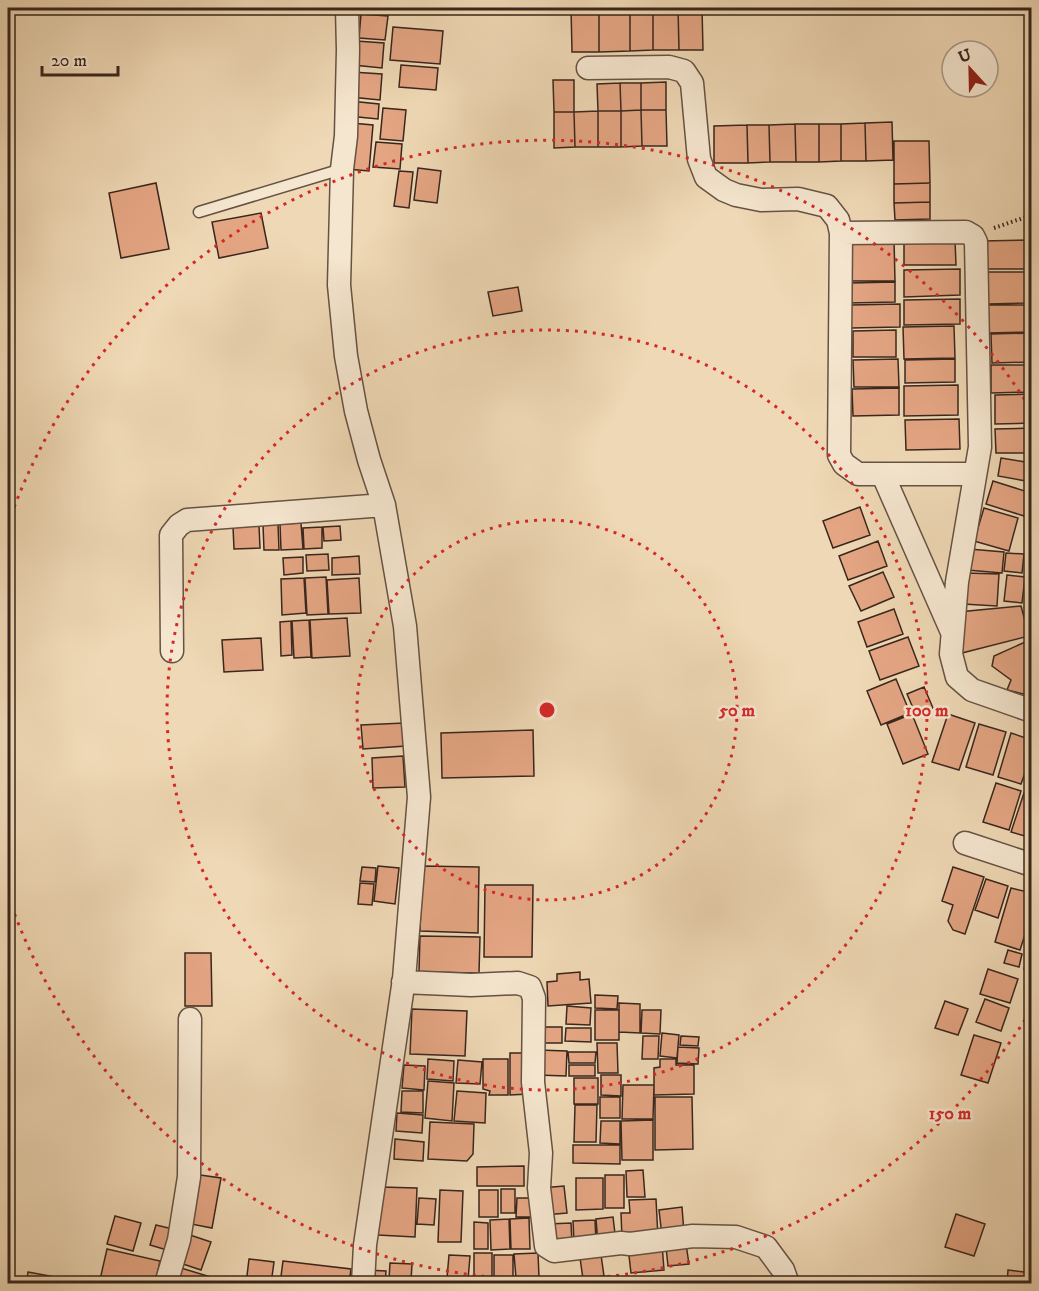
<svg xmlns="http://www.w3.org/2000/svg" width="1039" height="1291" font-family="'IM FELL DW Pica',serif">
<rect width="100%" height="100%" fill="#efd8b5"/>
<filter id="stains"><feTurbulence type="fractalNoise" baseFrequency=".00333" numOctaves="4"/><feColorMatrix values="0 0 0 0 .2 0 0 0 0 .09 0 0 0 0 .02 0 0 0 .5 -.17"/></filter>
<radialGradient id="worn" r=".72"><stop offset=".6" stop-color="#630" stop-opacity="0"/><stop offset="1" stop-color="#630" stop-opacity=".3"/></radialGradient>
<path fill="#e4a583" stroke="#39261d" stroke-width="1.5" d="M571,8h28v44h-27z
M599,8h31v43l-31,1z
M630,8h23v42l-23,1z
M653,8h25l1,42h-26z
M678,8h24l1,42h-24z
M361,14l27,2 -3,24 -26,-2z
M393,27l50,4 -3,33 -50,-4z
M356,41l28,2 -2,25 -29,-3z
M401,65l37,3 -2,22 -37,-3z
M352,72l30,2 -2,26 -30,-3z
M553,80h21v32h-20z
M666,82v28h-25v-27z
M620,83h21v27l-20,1z
M620,83l1,28h-23l-1,-27z
M350,101l29,3 -1,15 -30,-3z
M383,108l23,2 -3,31 -23,-2z
M641,110h25l1,36h-25z
M641,110l1,36 -21,1v-36z
M598,111h23v36h-23z
M598,111v36h-23l-1,-35z
M554,112h20l1,35 -21,1z
M892,122l1,38 -27,1 -1,-38z
M351,123l22,2 -4,46 -22,-2z
M865,123l1,38h-25v-37z
M795,124l1,38h-26l-1,-37z
M795,124h24v38h-23z
M819,124h22v37l-22,1z
M747,125l1,38h-34v-37z
M747,125h22l1,37 -22,1z
M894,141h35l1,42 -36,1z
M376,142l26,2 -2,25 -27,-2z
M418,168l23,3 -4,32 -23,-3z
M399,171l14,1 -4,36 -15,-2z
M156,183l13,66 -48,9 -12,-65z
M930,183v19l-36,1v-19z
M930,202v17l-35,1 -1,-17z
M261,213l7,35 -49,10 -7,-36z
M894,239l1,42h-44v-41z
M955,240l1,25h-52v-24z
M1032,240v29h-48l-1,-28z
M960,269v26l-56,2v-27z
M987,272h45v31l-45,1z
M895,282v20l-45,1v-20z
M518,287l4,24 -29,5 -5,-24z
M960,299v25l-56,1v-25z
M900,304v23l-49,1v-23z
M988,305h44v27l-44,1z
M954,326l1,32 -51,1 -1,-32z
M896,330v27h-43v-26z
M1032,333v29l-40,1 -1,-29z
M898,359l1,28h-45l-1,-27z
M955,359v23l-50,1v-23z
M991,365h41v27l-41,1z
M958,385v30l-54,1v-30z
M899,388v27l-46,1 -1,-27z
M1032,394v29l-37,1v-29z
M959,419l1,30 -54,1 -1,-30z
M1032,428v25h-36l-1,-24z
M1001,458l31,5v19l-34,-6z
M993,481l38,12 -7,23 -38,-12z
M860,507l10,28 -37,13 -10,-27z
M984,508l34,10 -9,33 -35,-10z
M301,523l2,26 -22,1 -1,-26z
M278,524l1,26h-15l-1,-25z
M259,525l1,23 -26,1 -1,-22z
M340,526l1,14 -17,1 -1,-14z
M322,527v21l-18,1 -1,-21z
M878,541l9,25 -39,14 -9,-24z
M969,549l35,3 -2,21 -35,-3z
M1006,553l18,1 -2,19 -18,-2z
M328,554l1,16 -22,1 -1,-16z
M359,556l1,18 -28,1v-17z
M303,557v16l-19,2 -1,-17z
M883,572l11,25 -33,14 -12,-25z
M965,573l34,1 -2,32 -34,-2z
M1007,575l18,2 -3,26 -18,-2z
M326,577l2,37 -21,1 -2,-37z
M304,578l2,35 -24,2 -1,-36z
M359,578l2,35 -32,1 -2,-34z
M1021,606l8,30 -67,17 -4,-41z
M894,609l9,25 -36,13 -9,-25z
M347,618l3,38 -38,2 -2,-38z
M309,620l2,37 -17,1 -2,-37z
M291,621l1,34 -11,1 -1,-34z
M908,637l11,29 -39,14 -11,-29z
M261,638l2,32 -39,2 -2,-32z
M1032,639v57l-25,-6 4,-10 -19,-14 2,-10z
M896,679l14,34 -29,12 -14,-34z
M924,687l9,21 -17,7 -9,-21z
M912,714l16,40 -25,10 -16,-40z
M948,714l27,9 -16,47 -27,-8z
M404,723l2,23 -43,3 -2,-24z
M979,724l27,8 -13,43 -27,-8z
M533,730l1,46 -92,2 -1,-45z
M1011,733l21,7v13l-11,31 -23,-7z
M403,756l2,31 -32,1 -1,-30z
M996,783l25,8 -12,39 -26,-8z
M1024,793l8,2v43l-21,-6z
M378,866l21,2 -4,36 -21,-3z
M422,866l57,1 -1,66 -58,-2z
M362,867l14,1 -1,14 -15,-1z
M953,867l31,10 -19,57 -12,-4 -5,-9 5,-16 -11,-4z
M986,879l22,7 -10,32 -23,-8z
M360,883l14,1 -2,21 -14,-1z
M485,885h48l-1,72h-48z
M1011,888l21,5v20l-12,37 -25,-8z
M420,936l60,1 -1,36 -60,-1z
M1008,950l14,4 -3,13 -15,-4z
M1029,952h3v19l-8,-2z
M185,953h26l1,53h-27z
M988,969l30,10 -8,24 -30,-9z
M580,972v8l9,-1 2,24 -43,3 -1,-24 10,-1v-7z
M595,995l23,1 -1,13 -22,-1z
M985,999l24,9 -8,23 -25,-9z
M945,1001l23,8 -10,26 -23,-7z
M619,1003l21,1v29l-21,-1z
M567,1006l24,2 -1,17 -24,-1z
M412,1009l55,2 -2,45 -55,-2z
M595,1010h24v30h-24z
M642,1010h19l-1,24 -19,-1z
M537,1027h25v16h-25z
M566,1028h25v14l-26,-1z
M662,1033l17,2 -2,23 -17,-2z
M974,1035l27,8 -13,40 -27,-8z
M643,1036h16l-1,23h-16z
M681,1036l18,1 -1,9 -18,-1z
M597,1043h20l1,30h-20z
M678,1047l21,1 -1,16 -21,-1z
M538,1050l29,1 -1,25 -29,-1z
M568,1052h28l-1,11h-26z
M510,1053h20l-1,41 -19,1z
M428,1059l26,2 -1,20 -26,-2z
M483,1059h25v36h-19l1,-4 -7,-2z
M660,1059h16v6h18v29l-40,1v-27l6,-1z
M458,1060l24,2 -2,22 -24,-1z
M404,1065l21,1 -1,24 -22,-2z
M569,1065h26v11h-26z
M601,1075h20v21l-20,-1z
M574,1078h24v26h-24z
M428,1081l26,2 -2,38 -27,-3z
M623,1085h31l-1,34h-31z
M402,1091h21v22l-22,-1z
M457,1091l29,2 -1,30 -31,-2z
M600,1097h20v21h-20z
M655,1097h37l1,52 -38,1z
M575,1105h22l-1,37h-22z
M397,1113l26,2 -1,18 -26,-2z
M653,1120v40h-31l-1,-39z
M601,1121h19v23l-20,-1z
M430,1122l44,2 -1,30 -6,7 -39,-2z
M395,1139l29,3 -1,19 -29,-2z
M573,1145h47v19l-47,-1z
M524,1166v20h-47v-19z
M643,1170l2,27h-18l-1,-26z
M200,1175l21,3 -9,50 -21,-4z
M605,1175h19v33h-19z
M576,1178h27v31l-27,1z
M564,1186l3,27 -23,2 -3,-27z
M380,1187l37,1 -2,49 -37,-2z
M501,1189h14v24h-14z
M440,1190l23,1 -2,51h-23z
M479,1190h19v27h-19z
M419,1198l17,1 -2,26 -17,-1z
M517,1198h15l-1,19h-15z
M656,1199l2,39 -36,1 -1,-26h9l-1,-13z
M682,1207l2,26 -22,3 -3,-26z
M956,1214l29,10 -11,32 -29,-9z
M115,1216l26,7 -8,28 -26,-7z
M613,1217l3,25 -18,2 -2,-25z
M529,1218l1,31h-19l-1,-30z
M509,1219l1,30 -19,1 -1,-30z
M595,1220l1,22h-22l-1,-21z
M474,1222l14,1v26h-14z
M571,1223l1,20 -23,1 -1,-20z
M156,1225l17,4 -6,21 -17,-5z
M187,1234l24,8 -10,28 -24,-8z
M662,1244l2,26 -33,3 -3,-26z
M686,1244l3,20 -21,2 -2,-19z
M600,1248l4,28 -21,3 -4,-28z
M107,1249l53,12 -5,23h-56z
M474,1253h18v25h-18z
M538,1253l1,24 -23,1 -2,-24z
M449,1255l21,1 -2,24 -21,-2z
M494,1255h19v22l-19,1z
M249,1259l25,3 -3,22h-25z
M283,1261l68,8 -2,15h-69z
M390,1263l22,1 -1,16 -22,-1z
M181,1268l33,10 -2,6h-36z
M366,1270l20,1 -1,13h-19z
M1008,1270l24,3v11h-25z
M28,1272l44,8 -1,4h-45z"/>
<g fill="none" stroke-linecap="round" stroke-linejoin="round">
<defs>
<path id="lane" d="M199,212l143,-43"/>
<path id="street" d="M347,8l1,42 -2,86 -4,33 -3,116 7,71 10,55 13,49 15,45 21,121 14,171 -15,182 -39,266 -2,39
M588,68l81,-1 15,4 8,12 7,76 7,18 18,13 12,5 25,5 37,-1 29,7 11,14 3,13 -2,222 5,9 14,10h116
M841,233l125,-1 7,4 3,6 4,205 -23,135 -6,72 6,23 15,13 60,21
M883,475l69,157
M172,651l-1,-116 8,-10 8,-5 197,-15
M965,843l67,22
M403,982l68,3 47,-2 12,4 4,11 -1,84 8,71 -2,35 7,58 8,5 67,-8 9,1 63,-8 43,1 30,10 17,23 5,14
M166,1284l13,-44 10,-63 1,-158"/>
</defs>
<use href="#lane" stroke="#665243" stroke-width="13"/>
<use href="#street" stroke="#665243" stroke-width="25"/>
<path stroke="#39261d" stroke-width="4" stroke-dasharray="1.5 3" stroke-linecap="butt" d="M994,228l38,-13
M1032,558l-7,53 3,18 4,3"/>
<use href="#lane" stroke="#f5e6cf" stroke-width="10"/>
<use href="#street" stroke="#f5e6cf" stroke-width="22"/>
</g>
<g fill="none" stroke="#d62828" stroke-width="3" stroke-dasharray="3 6">
<circle cx="547" cy="710" r="190"/>
<circle cx="547" cy="710" r="380"/>
<path d="M1030 1012A570 570 0 0 1 8 896M8 524A570 570 0 0 1 1030 408"/>
</g>
<circle cx="547" cy="710" r="9" fill="#d62828" stroke="#f5e6cf" stroke-width="3"/>
<g font-size="18" text-anchor="middle" font-weight="bold" fill="#d62828" stroke="#f5e6cf" stroke-width="5" stroke-linejoin="round" paint-order="stroke">
<text x="737" y="716">50 m</text>
<text x="927" y="716">100 m</text>
<text x="950" y="1119">150 m</text>
</g>
<rect width="1039" height="1291" fill="none" stroke="#efd8b5" stroke-width="30"/>
<rect x="9" y="9" width="1021" height="1273" fill="none" stroke="#39261d" stroke-width="3"/>
<rect x="15" y="15" width="1009" height="1261" fill="none" stroke="#39261d" stroke-width="1.5"/>
<g transform="translate(970 69) rotate(338)"><circle r="28" fill="#f5e6cf" stroke="#aa9988" stroke-width="1.5"/>
<path d="M0-4.5L10 22L0 15L-10 22Z" fill="#8f2418"/>
<text y="-9" font-size="16" font-weight="bold" text-anchor="middle" fill="#39261d">U</text>
</g>
<path d="M42 66v9h76v-9" fill="none" stroke="#39261d" stroke-width="3"/>
<text x="51" y="66" font-size="18" fill="#39261d" stroke="#f5e6cf" stroke-width="4.5" paint-order="stroke">20 m</text>
<rect width="100%" height="100%" filter="url(#stains)"/>
<rect width="100%" height="100%" fill="url(#worn)"/>
</svg>
